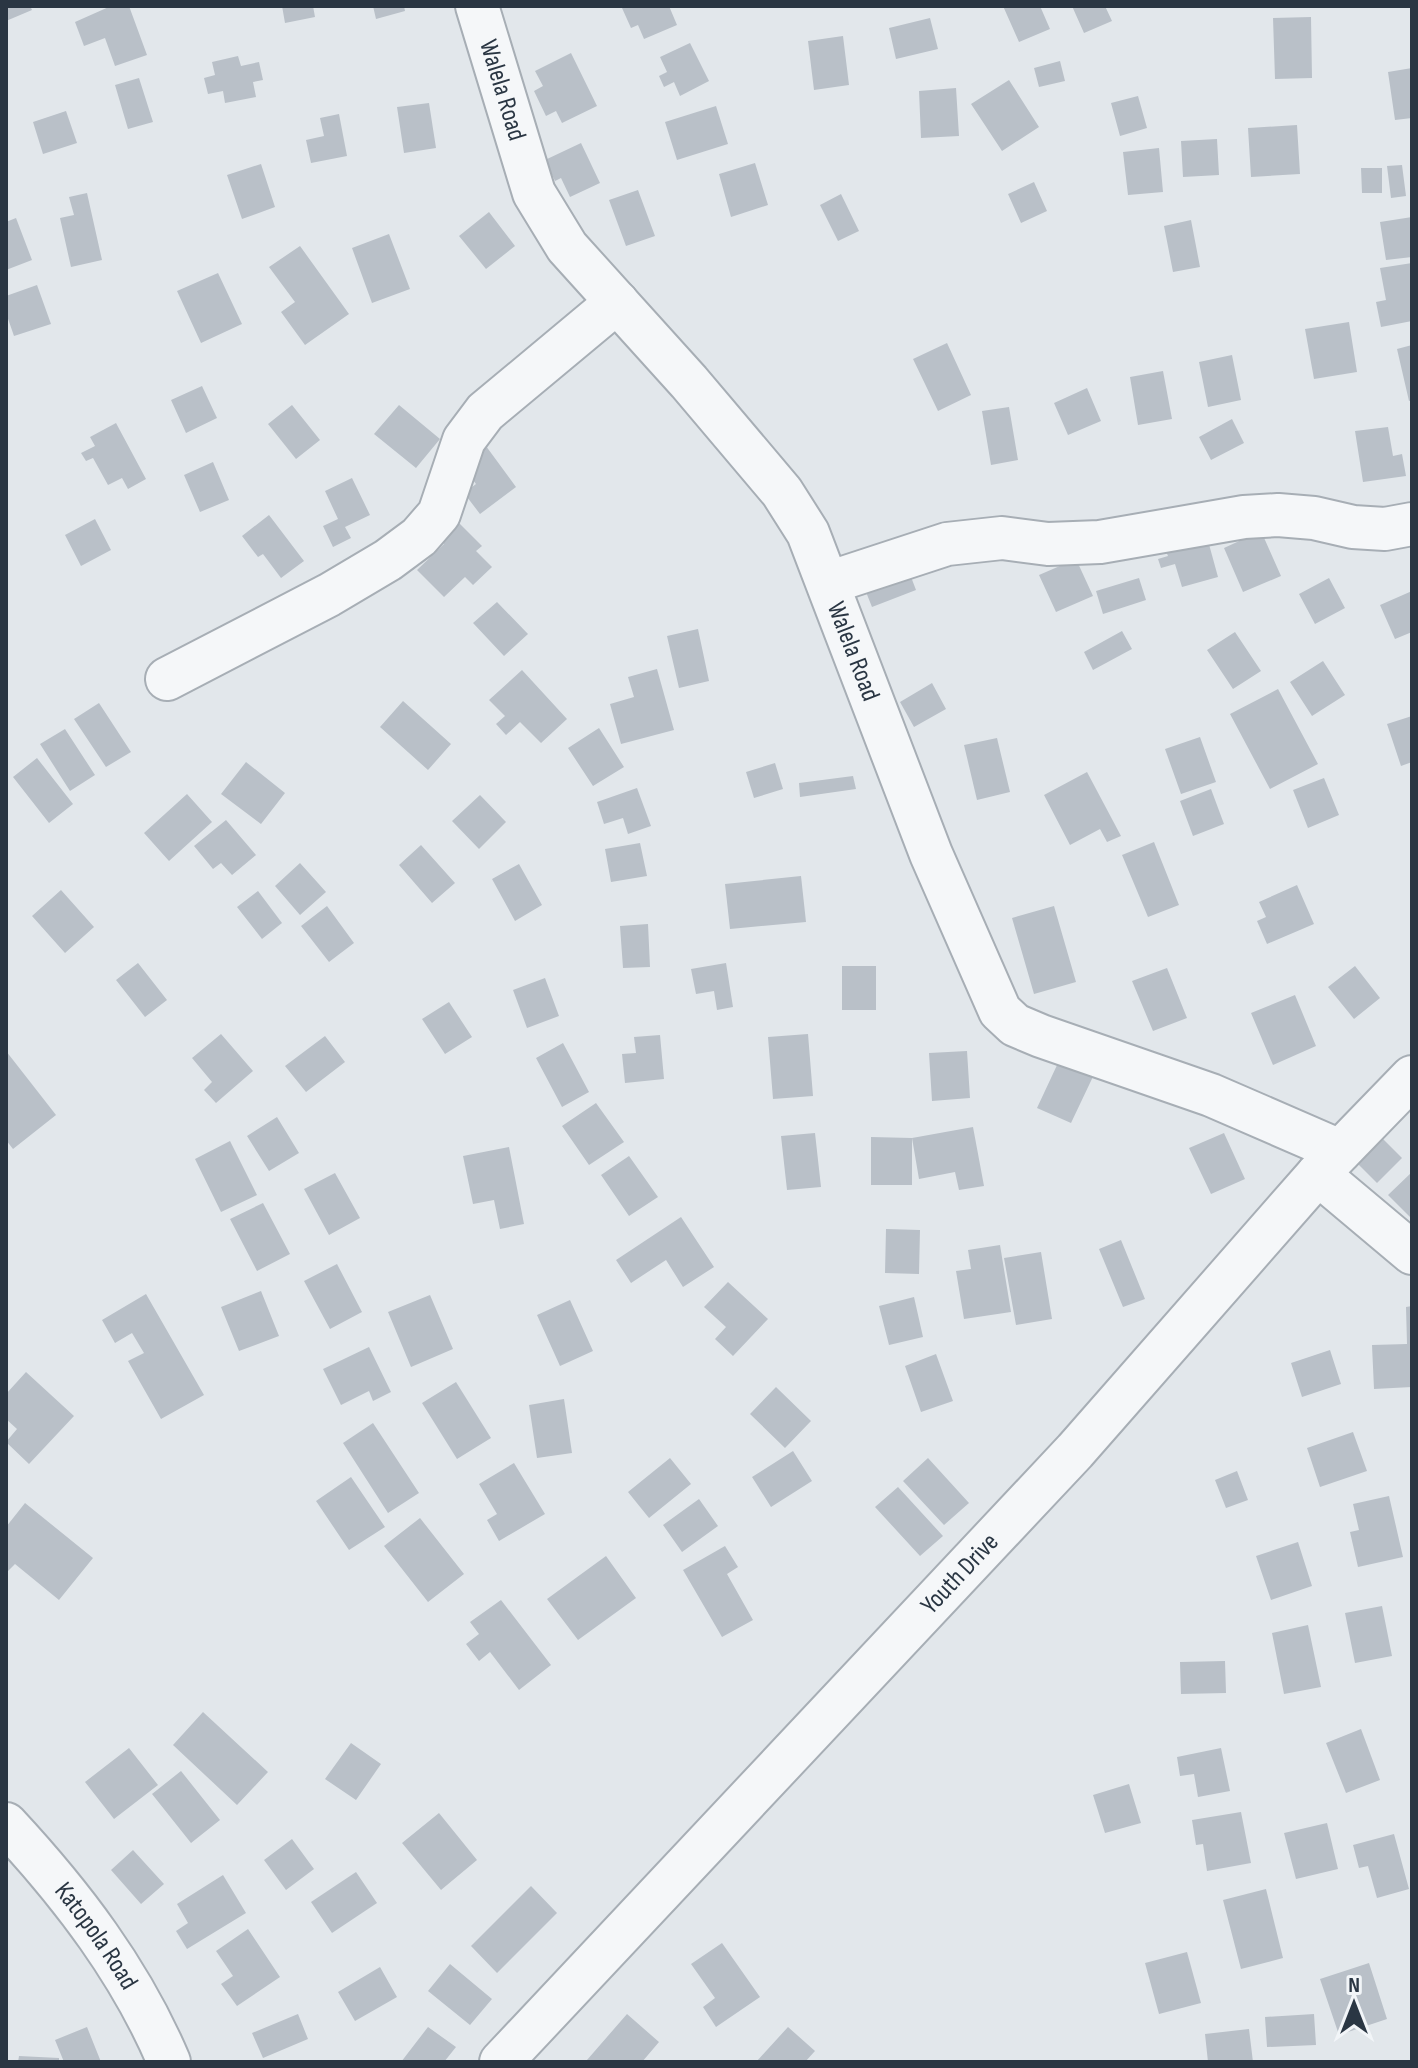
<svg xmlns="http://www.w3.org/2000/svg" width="1418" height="2068" font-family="'Sofia Sans Condensed',sans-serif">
<rect width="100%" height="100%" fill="#e2e7eb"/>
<path fill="#b9c0c8" d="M6,6h24l2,4 -26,11z
M111,6h18l18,49 -32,11 -10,-28 -21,8 -9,-24z
M282,6h31l2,11 -30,6z
M373,6h31l1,5 -29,8z
M628,6h41l8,19 -33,14 -6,-14 -7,3 -9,-20z
M1003,6h37l10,23 -31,13z
M1072,6h33l7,15 -28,12z
M1311,17l1,61 -37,1 -2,-61z
M930,18l8,31 -42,10 -7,-31z
M843,36l6,49 -35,5 -6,-49z
M690,43l19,38 -29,15 -6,-14 -10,5 -5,-11 8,-4 -7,-15z
M571,53l26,53 -35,17 -6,-12 -10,5 -12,-25 9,-5 -8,-15z
M238,56l3,10 18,-4 4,18 -10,2 3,15 -31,6 -2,-12 -15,3 -4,-16 11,-3 -3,-13z
M1060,61l5,20 -26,6 -5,-19z
M1412,68v50l-17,2 -7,-48z
M139,78l14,44 -25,7 -13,-44z
M1009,80l30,47 -37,24 -31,-47z
M956,88l3,48 -38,2 -2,-47z
M1138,96l9,32 -27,8 -9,-33z
M429,103l7,45 -32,5 -7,-46z
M716,106l12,38 -51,16 -12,-38z
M66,111l11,32 -34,11 -10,-32z
M339,114l8,42 -36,7 -5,-23 18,-4 -4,-18z
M1297,125l3,49 -49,3 -3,-49z
M1217,139l2,36 -36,2 -2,-36z
M581,143l19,40 -30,14 -9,-19 -6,3 -10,-21z
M1159,148l4,44 -35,3 -5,-43z
M755,163l13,42 -37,12 -12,-43z
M261,164l14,43 -33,12 -15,-44z
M1402,165l4,31 -15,2 -4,-32z
M1361,168h21v25h-20z
M1034,182l13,29 -26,12 -13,-29z
M638,190l17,46 -29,10 -17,-46z
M87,193l15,67 -31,7 -11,-49 14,-3 -5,-18z
M841,194l18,37 -21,10 -18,-36z
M489,212l26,34 -29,23 -27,-33z
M1412,217v40l-26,3 -6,-38z
M16,218l16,42 -26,10v-48z
M1191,220l9,47 -27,5 -9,-46z
M389,234l21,55 -38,14 -20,-55z
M300,246l49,68 -44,31 -24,-33 14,-10 -26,-35z
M1412,263v58l-31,6 -5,-25 10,-2 -6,-32z
M218,273l24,51 -41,19 -24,-52z
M37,285l14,39 -37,12 -8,-23v-17z
M1349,322l8,50 -43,7 -9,-50z
M947,343l24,52 -33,16 -25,-52z
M1412,345v55l-3,1 -12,-52z
M1232,355l9,45 -33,7 -9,-45z
M1163,371l9,48 -34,6 -8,-48z
M202,386l15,32 -31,15 -15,-33z
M1087,388l14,33 -33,14 -14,-32z
M292,405l28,35 -24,19 -28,-35z
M399,405l41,34 -24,29 -42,-34z
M1009,407l9,53 -27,5 -9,-54z
M1232,419l12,24 -33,17 -12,-23z
M116,423l30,56 -18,10 -6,-11 -14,7 -15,-27 -7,3 -5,-8 14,-7 -5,-9z
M1388,427l5,29 9,-2 4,22 -43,6 -8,-51z
M483,442l33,45 -36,27 -16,-21 12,-9 -18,-24z
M213,462l16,38 -29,12 -16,-37z
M352,478l18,37 -25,12 6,11 -18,9 -10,-21 15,-7 -13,-28z
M450,514l32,32 -6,5 16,16 -19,18 -8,-8 -21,20 -27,-27 27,-26 -12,-13z
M269,515l35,46 -23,17 -18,-24 -5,3 -16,-21z
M95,519l16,31 -30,16 -16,-31z
M1261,531l20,45 -38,16 -19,-44z
M1207,537l11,40 -36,10 -7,-23 -14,4 -3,-9 10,-3 -3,-7z
M1076,559l17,37 -37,16 -17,-37z
M908,569l8,21 -44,17 -8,-20z
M1139,578l7,22 -43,14 -7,-23z
M1329,578l16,30 -30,16 -16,-30z
M1412,591v41l-17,7 -15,-34z
M497,602l31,32 -24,22 -31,-33z
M698,629l11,52 -30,7 -12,-52z
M1122,631l10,18 -39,21 -9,-18z
M1235,632l26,39 -28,18 -26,-39z
M1323,661l22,34 -33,21 -22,-34z
M657,669l17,61 -53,14 -11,-40 24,-7 -6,-20z
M522,670l45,49 -26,24 -21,-21 -14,13 -10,-11 9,-8 -16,-16z
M932,683l14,26 -32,18 -14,-25z
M1278,689l40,75 -48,25 -40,-75z
M403,701l48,43 -23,26 -48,-43z
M99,703l32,49 -25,15 -32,-48z
M1412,716v46l-11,4 -14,-42z
M599,728l25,39 -31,19 -25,-38z
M65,729l30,46 -25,16 -30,-47z
M1200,737l16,45 -35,12 -16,-45z
M997,738l13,54 -33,8 -13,-55z
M37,758l36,46 -24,19 -36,-46z
M246,762l39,31 -24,31 -40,-30z
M775,763l8,26 -29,9 -8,-26z
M1087,772l34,64 -14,6 -7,-13 -30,16 -26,-50z
M853,776l3,13 -56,8 -1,-14z
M1324,778l15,37 -31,13 -15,-38z
M637,788l14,38 -23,8 -5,-16 -19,6 -7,-22z
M1211,789l13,35 -31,12 -13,-35z
M187,794l25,28 -43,39 -25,-28z
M480,795l26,27 -27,27 -27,-28z
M226,820l30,35 -24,20 -11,-12 -8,6 -19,-23z
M1154,842l25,63 -31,12 -26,-62z
M640,843l7,33 -36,6 -6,-33z
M421,845l34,38 -23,20 -33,-38z
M300,863l26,29 -26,23 -25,-29z
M519,864l23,41 -27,16 -23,-42z
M801,876l5,46 -76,7 -5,-45z
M1297,885l17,39 -47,20 -10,-23 9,-4 -7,-15z
M61,890l33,37 -29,26 -33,-37z
M258,891l24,32 -20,16 -25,-32z
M327,906l27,37 -25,19 -28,-36z
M1054,906l22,76 -42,12 -22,-76z
M648,924l2,43 -27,1 -3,-42z
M138,963l29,37 -22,17 -29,-37z
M726,963l7,44 -16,3 -3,-19 -18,3 -5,-25z
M842,966h34v44h-34z
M1355,966l25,32 -26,21 -26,-32z
M1167,968l20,50 -34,13 -21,-50z
M545,978l14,38 -32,12 -14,-38z
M1295,995l21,51 -43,19 -22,-52z
M449,1002l23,35 -27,17 -23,-35z
M221,1034l32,37 -37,32 -12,-13 8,-8 -20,-24z
M808,1034l5,62 -40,3 -5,-62z
M660,1035l4,44 -39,4 -3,-29 14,-1 -2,-16z
M325,1036l20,26 -39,30 -21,-26z
M563,1043l26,49 -27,15 -26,-49z
M1065,1048l34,16 -28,59 -34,-15z
M6,1051l50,64 -43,34 -7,-9z
M967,1051l3,47 -38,3 -3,-48z
M596,1103l28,39 -35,23 -27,-39z
M277,1117l22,36 -30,18 -22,-35z
M973,1127l11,59 -25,4 -4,-18 -36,7 -7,-41v47h-41v-48l41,1z
M815,1133l6,54 -34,3 -6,-54z
M1224,1133l21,46 -34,15 -22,-46z
M1378,1134l24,24 -25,25 -24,-24z
M230,1141l27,54 -36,17 -26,-53z
M509,1147l15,77 -24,5 -6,-29 -21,4 -10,-48z
M629,1156l29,41 -29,19 -28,-41z
M1412,1172v47l-24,-24z
M335,1173l25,45 -31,17 -25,-46z
M263,1203l27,51 -33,17 -27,-52z
M681,1217l33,50 -31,20 -17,-27 -35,23 -15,-23z
M886,1229l34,1 -1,44 -34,-1z
M1121,1240l24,59 -22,8 -24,-58z
M1000,1245l11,67 -47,7 -8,-48 15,-2 -3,-19z
M1041,1252l11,67 -36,6 -12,-67z
M337,1264l25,48 -32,17 -26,-48z
M728,1282l40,37 -35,37 -18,-17 11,-12 -22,-20z
M261,1291l18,45 -40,15 -18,-44z
M146,1294l58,101 -43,24 -33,-58 16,-8 -12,-20 -17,10 -13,-23z
M430,1295l23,54 -42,18 -23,-55z
M914,1297l9,40 -34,8 -10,-39z
M570,1300l23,51 -33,15 -23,-51z
M1412,1306v81l-38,2 -2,-44 35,-1 -1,-37z
M369,1347l22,45 -18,9 -4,-10 -28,14 -18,-36z
M1330,1350l11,34 -39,13 -11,-34z
M936,1354l17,47 -32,11 -16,-46z
M26,1372l48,44 -45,48 -23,-22 11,-13 -11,-10v-25z
M456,1382l35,56 -34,21 -35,-56z
M776,1387l35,34 -26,27 -35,-34z
M564,1399l8,54 -35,5 -8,-53z
M373,1423l46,70 -31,20 -45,-70z
M1353,1432l14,39 -47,16 -13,-39z
M793,1451l19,30 -41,26 -19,-30z
M670,1458l21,26 -42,34 -21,-26z
M928,1458l41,45 -25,22 -41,-44z
M514,1463l31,51 -46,27 -12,-21 10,-6 -18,-30z
M1237,1471l11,29 -22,8 -11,-28z
M351,1477l34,50 -36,23 -33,-49z
M898,1487l45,49 -23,20 -45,-49z
M1389,1496l14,61 -45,10 -8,-35 9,-2 -6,-26z
M699,1499l19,27 -36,26 -19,-27z
M25,1503l68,55 -34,42 -44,-36 -9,9v-46z
M420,1518l44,56 -36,28 -44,-56z
M1298,1542l14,44 -41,14 -15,-44z
M725,1546l13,21 -11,7 26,46 -31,17 -39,-67z
M606,1556l30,42 -58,42 -31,-41z
M501,1600l50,65 -32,25 -29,-38 -11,9 -13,-17 13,-10 -9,-12z
M1382,1606l10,50 -37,7 -10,-50z
M1308,1625l13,62 -37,7 -12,-61z
M1225,1661l1,32 -45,1 -1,-32z
M203,1712l65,60 -31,33 -64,-60z
M1361,1729l19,51 -34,13 -20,-50z
M351,1743l30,21 -25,36 -31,-21z
M129,1748l29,37 -44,34 -29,-37z
M1221,1748l9,43 -32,6 -4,-23 -14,2 -3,-19z
M181,1771l39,49 -29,23 -39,-49z
M1129,1784l12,39 -36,10 -12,-38z
M1241,1812l10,51 -44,8 -4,-27 -7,1 -4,-25z
M439,1813l38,47 -36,30 -39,-47z
M1327,1823l11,46 -42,10 -12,-46z
M1394,1834l15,55 -32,9 -9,-32 -9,2 -6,-23z
M292,1839l22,30 -28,21 -22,-30z
M133,1850l31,34 -23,20 -30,-34z
M356,1872l21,31 -45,30 -21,-31z
M223,1875l23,38 -59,36 -11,-18 12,-8 -11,-19z
M531,1886l26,27 -60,60 -26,-27z
M1266,1889l17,69 -42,11 -18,-69z
M248,1929l32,48 -43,29 -16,-22 12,-8 -17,-25z
M722,1943l38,54 -44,30 -13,-20 12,-9 -24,-34z
M1187,1952l14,51 -42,11 -14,-51z
M1369,1963l18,56 -48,16 -19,-56z
M450,1964l42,35 -22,26 -42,-34z
M380,1967l17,30 -42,24 -17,-29z
M298,2014l10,25 -45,19 -11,-25z
M627,2014l32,28 -17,20h-52l-3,-2z
M1314,2014l2,31 -49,2 -2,-30z
M87,2027l14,35h-37l-9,-22z
M428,2027l28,20 -12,15h-43z
M788,2027l27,24 -10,11h-49z
M1249,2029l4,33h-45l-3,-28z
M19,2056l40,2v4h-41z"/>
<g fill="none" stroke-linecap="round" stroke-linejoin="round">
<defs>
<g id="minor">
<path id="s1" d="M477,6l57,187 33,54 122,135 93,110 26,41 123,321 69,157 15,14 26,11 170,59 129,56"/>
<path d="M828,583l119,-39 55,-6 46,6 52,-2 144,-25 34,-2 36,3 39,9 32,2 27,-5"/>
<path d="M167,679l162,-84 59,-35 31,-23 20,-23 25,-74 21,-28 132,-110"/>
<path d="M1318,1174l94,79"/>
<path id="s2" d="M6,1824c66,71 125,148 163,238"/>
<path id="s3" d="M501,2062l574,-611 243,-277 94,-97"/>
</g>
</defs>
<use href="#minor" stroke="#a7aeb5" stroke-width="46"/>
<use href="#minor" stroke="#f5f7f9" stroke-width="42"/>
</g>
<g text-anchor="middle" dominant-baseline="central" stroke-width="7" stroke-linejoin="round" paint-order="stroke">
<g font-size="26" fill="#2a3643" stroke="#f2f5f8">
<text stroke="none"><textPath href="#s1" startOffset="88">Walela Road</textPath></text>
<text stroke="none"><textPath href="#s1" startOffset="760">Walela Road</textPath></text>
<text stroke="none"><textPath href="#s3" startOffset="670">Youth Drive</textPath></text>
<text stroke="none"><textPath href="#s2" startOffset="144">Katopola Road</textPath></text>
</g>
</g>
<rect width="1418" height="2068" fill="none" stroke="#2a3643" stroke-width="16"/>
<g transform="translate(1354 2004)" stroke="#f2f5f8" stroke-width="6" paint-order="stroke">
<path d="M0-6L14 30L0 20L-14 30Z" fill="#2a3643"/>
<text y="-12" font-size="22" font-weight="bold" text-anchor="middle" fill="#2a3643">N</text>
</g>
</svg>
